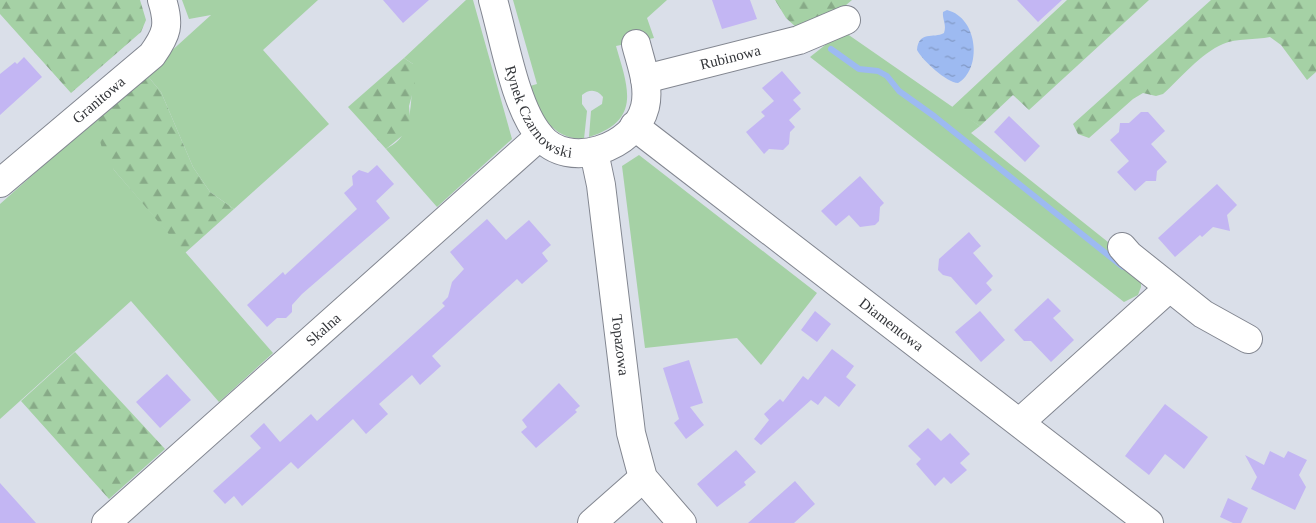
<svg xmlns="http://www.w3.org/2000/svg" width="1316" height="523" font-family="Georgia,serif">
<defs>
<pattern id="forest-firs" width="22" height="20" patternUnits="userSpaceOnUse" patternTransform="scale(1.25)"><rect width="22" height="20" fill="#a5d1a5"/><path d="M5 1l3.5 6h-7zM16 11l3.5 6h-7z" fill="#87aa87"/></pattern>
<pattern id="water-ripples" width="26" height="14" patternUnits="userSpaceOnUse" patternTransform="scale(1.25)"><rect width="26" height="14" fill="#9dbaf1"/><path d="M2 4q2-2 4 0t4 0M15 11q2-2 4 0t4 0" fill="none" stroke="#8198c4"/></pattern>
</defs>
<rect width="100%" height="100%" fill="#dadfe9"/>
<path fill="#a5d1a5" d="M182,0h136l-55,50 66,74 -95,85 -24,-17 -17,-25 -32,-75 -15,-18 65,-59 -22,4z
M466,0h7l39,139 -75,68 -51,-58c5,-3 12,-7 15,-12 13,-18 10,-51 12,-73l-9,-6z
M513,0h154l-20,18 7,20 -38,8c12,42 26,74 -27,91l2,-26 11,-7 1,-7c-6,-8 -14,-8 -21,-2v9l5,7 -3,28c-33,0 -45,-26 -54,-53l7,-2z
M843,31l137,95 -9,7 147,117 23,25v12l-3,8 -14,7 -314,-245z
M99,116l15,54 159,183 -54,49 -88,-101 -131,118v-215z
M639,155l178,138 -56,72 -24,-27 -92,10 -23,-182z"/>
<path fill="url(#forest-firs)" d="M0,0h140l6,20 -5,12 -70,61 -71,-79z
M775,0h77l-13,11 -41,18 -12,-11z
M1067,0h82l-120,110 -16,-15 -33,31 -29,-18z
M1211,0h105v72l-9,8 -26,-35 -11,-8c-15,3 -33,1 -47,7 -23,10 -42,34 -60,50l-7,2 -13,-3 -10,6 -44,39 -11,-4 -5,-10z
M404,58l9,6 2,20 -6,22 1,13 -2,12 -22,18 -38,-42z
M146,74l15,18 32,75 17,25 24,17 -49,44 -71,-83 -11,-18 -6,-22 2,-14z
M75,352l90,97 -56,50 -88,-98z"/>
<path fill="url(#water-ripples)" d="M947,10c32,8 35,60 11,73 -11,0 -36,-23 -41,-33 2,-20 16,-11 27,-17 3,-8 -2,-14 -1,-21z"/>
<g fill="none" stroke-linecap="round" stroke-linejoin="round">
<path stroke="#9dbaf1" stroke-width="6" d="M831,49l28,20 19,2 9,5 12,15 35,25 189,151"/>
</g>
<path fill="#c3b6f3" d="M383,0h46l-26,23z
M712,0h38l7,19 -35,10z
M1017,0h45l-24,22z
M24,57l18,20 -42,38v-41l15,-12 2,2z
M782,71l19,22 -8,7 8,9 -12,11 6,7 -5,5 -1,12 -6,6 -14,-1 -5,5 -18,-22 19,-16 -4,-4 13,-11 -12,-13z
M1141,112h7l17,19 -14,13 16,18 -10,9 -1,10h-10l-11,10 -18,-19 12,-11 -19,-21 9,-8 1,-9h9z
M1009,116l31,30 -15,16 -31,-30z
M377,165l17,19 -18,17 14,17 -88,76 -10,11v7l-6,6h-9l-10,9 -20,-22 36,-33 2,3 72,-66 -13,-16 9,-8 -1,-9 7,-6 9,3z
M860,176l24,27 -4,4 -1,14 -4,4 -15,2 -11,-12 -13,11 -15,-15z
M1217,184l20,21 -10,10 3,16 -17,-4 -11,10 -2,-2 -25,22 -17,-19z
M487,219l19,21 23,-20 22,25 -9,8 6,8 -26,23 -5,-5 -85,77 9,10 -21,19 -8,-10 -33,29 9,10 -22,20 -13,-15 -55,50 -7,-7 -49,44 -8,-10 -9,8 -12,-13 48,-43 -11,-12 14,-13 16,19 31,-28 6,7 128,-115 -3,-3 6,-6 4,-15 12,-13 -14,-17z
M969,232l12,14 -8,7 20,23 -7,7 6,7 -16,15 -25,-28 -8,-2 -5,-5 1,-11z
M1048,298l13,13 -8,7 21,22 -23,22 -20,-21h-7l-10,-11z
M815,311l16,13 -14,18 -16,-12z
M980,311l25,29 -24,22 -26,-30z
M832,349l22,17 -8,11 10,8 -17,22 -14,-11 -7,9 -7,-5 -50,45 -7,-6 15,-19 -5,-6 16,-15 3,3 20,-26 5,4z
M689,360l14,43 -13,4 14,18 -18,14 -12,-16 5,-4 -16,-51z
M167,374l24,26 -31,28 -24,-26z
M559,383l21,23 -5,4 2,2 -41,36 -15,-16 6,-5 -5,-7z
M1165,404l43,33 -24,32 -19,-15 -16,21 -24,-19z
M928,428l13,13 9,-8 20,21 -10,9 7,7 -16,14 -7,-7 -9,9 -19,-22 5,-5 -13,-13z
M736,450l20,22 -12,10 2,3 -29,22 -20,-23z
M1270,451l14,7 4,-7 19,9 -8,15 7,12 -11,23 -44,-21 6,-12 -12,-22 19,10z
M795,481l20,23 -21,19h-46z
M0,483l36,40h-36z
M1228,498l20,10 -7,15h-8l-13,-6z"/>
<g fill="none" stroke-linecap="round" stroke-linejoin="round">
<defs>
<g id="minor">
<path id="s1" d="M493,0c11,38 22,107 47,136 28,35 95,12 105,-29 5,-21 -4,-43 -9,-63"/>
<path id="s2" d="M645,79l154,-39 47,-20"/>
<path id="s3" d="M634,126l515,397"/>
<path id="s4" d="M594,152l7,33 30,248 12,45 39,45"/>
<path id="s5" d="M0,183l152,-128c15,-21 18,-30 10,-55"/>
<path d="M1122,247l7,8 74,59 45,25"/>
<path d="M1020,422l149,-134"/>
<path id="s6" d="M106,523l434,-387"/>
<path d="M592,523l51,-45"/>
</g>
</defs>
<use href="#minor" stroke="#828690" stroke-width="30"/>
<use href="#minor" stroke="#fff" stroke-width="28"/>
</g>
<g text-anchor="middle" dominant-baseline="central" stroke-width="4" stroke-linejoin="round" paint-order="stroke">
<g font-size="15" fill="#34363a" stroke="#e7ecf7">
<text stroke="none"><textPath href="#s2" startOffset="88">Rubinowa</textPath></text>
<text stroke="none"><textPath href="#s5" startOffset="129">Granitowa</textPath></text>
<text stroke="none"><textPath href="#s1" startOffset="125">Rynek Czarnowski</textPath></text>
<text stroke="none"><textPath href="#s3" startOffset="325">Diamentowa</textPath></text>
<text stroke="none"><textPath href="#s6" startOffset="291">Skalna</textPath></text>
<text stroke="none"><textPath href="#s4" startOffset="195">Topazowa</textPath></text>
</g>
</g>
</svg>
